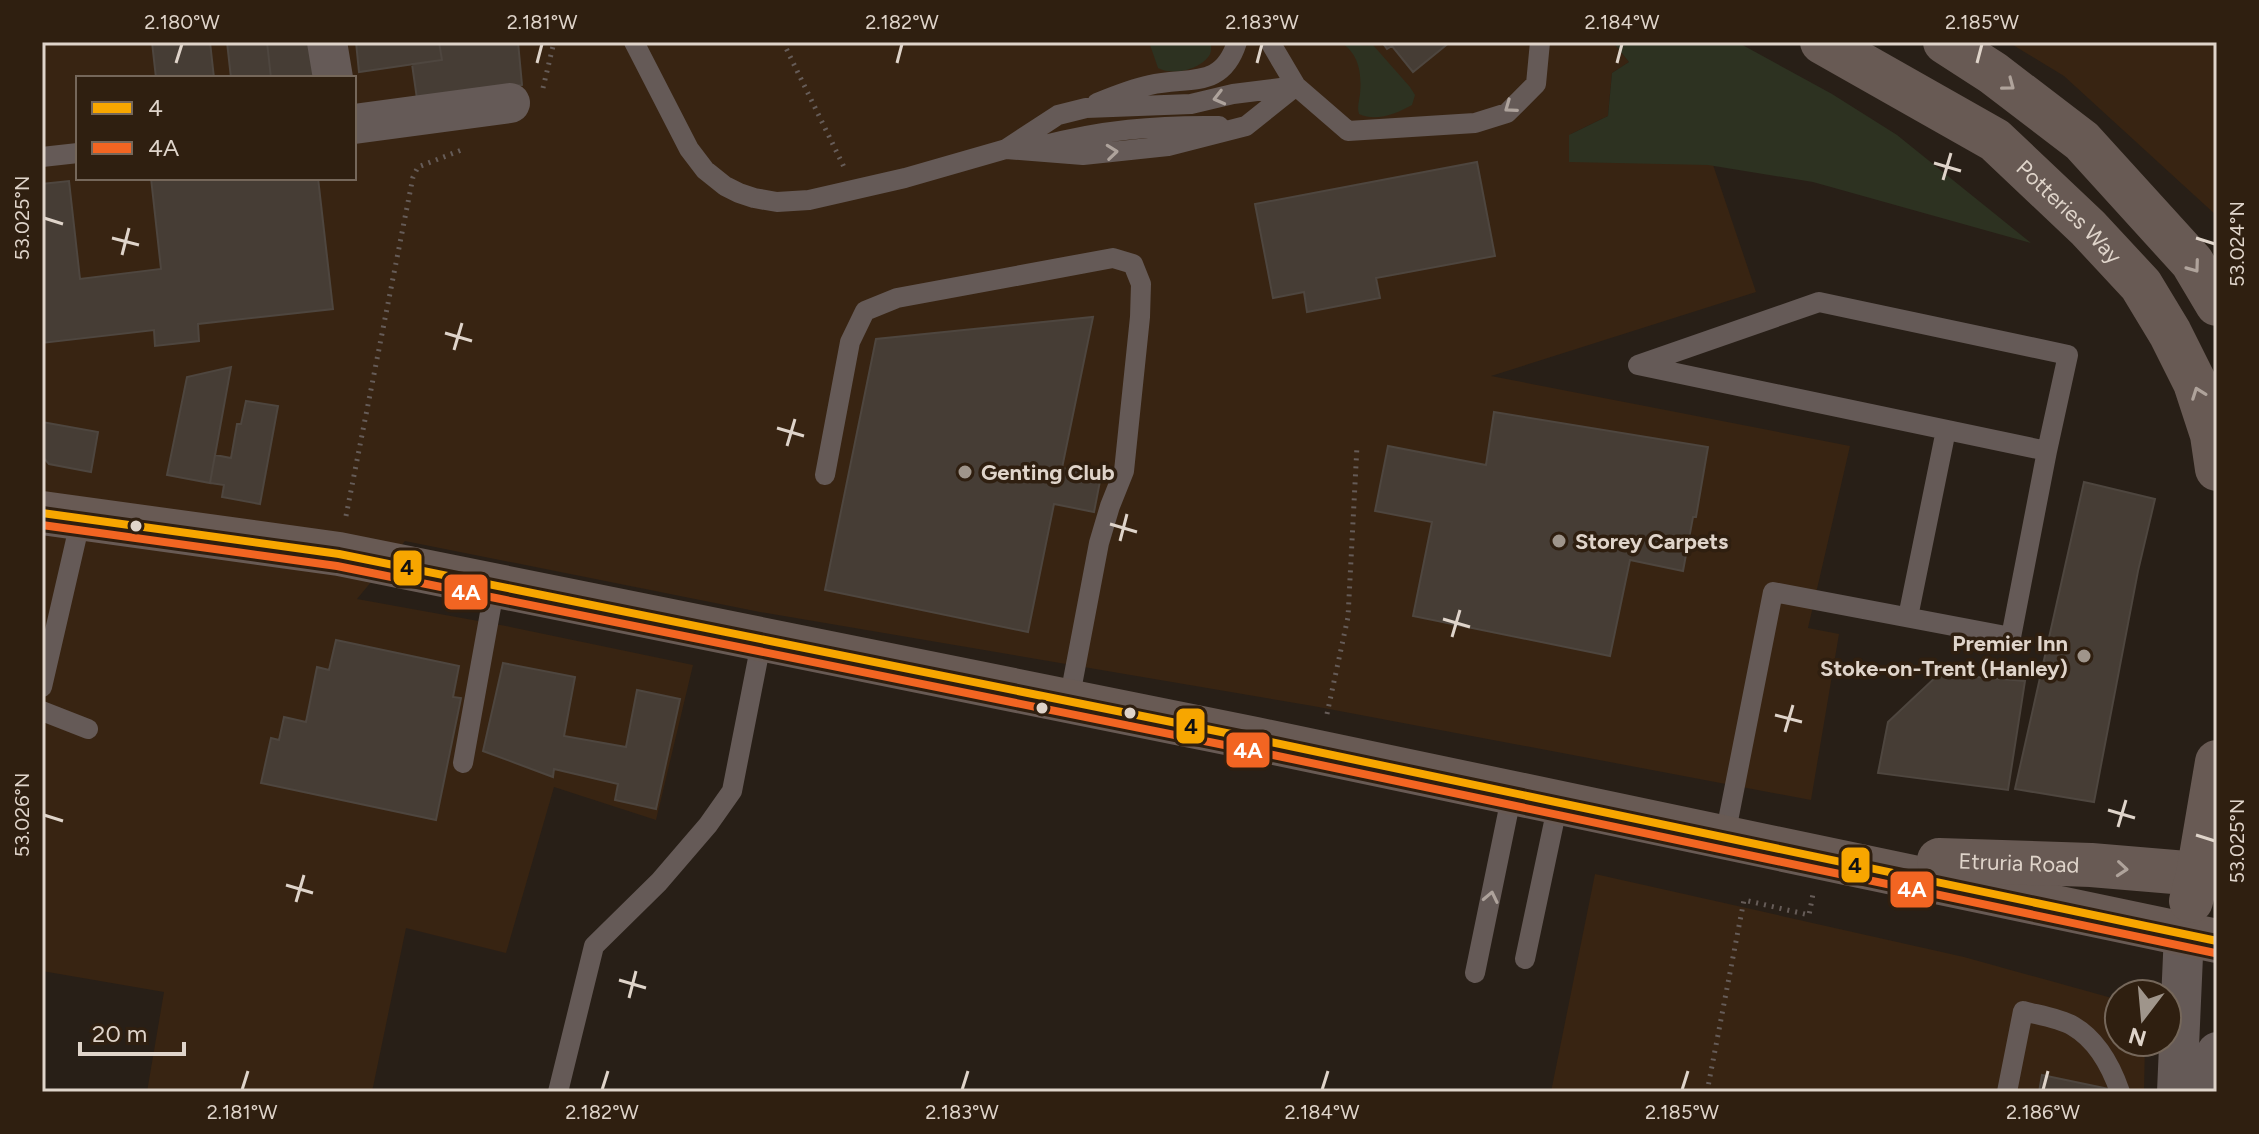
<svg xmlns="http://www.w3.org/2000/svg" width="2259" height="1134" font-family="Figtree,sans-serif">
<rect width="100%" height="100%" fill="#281f17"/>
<path fill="#382412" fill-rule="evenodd" d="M42,42h1571l16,20 -17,11 -4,43 -37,18 137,16 48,142 -265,84 359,70 -42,182 31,6 -28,166 -498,-94 -553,-94 -355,-71 -48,58 149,27 187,39 -37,155 -102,-33 -48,166 -100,-25 -34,164h-225l17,-100 -122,-21zM78,78h276v100h-276z
M2008,42h209v174l-153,-140z
M1595,874l369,83 155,43v42h26l-1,50h-593z"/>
<path fill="#2d3221" d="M1149,42h62c0,5 1,9 -2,14 -10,14 -37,20 -51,12z
M1340,42c11,0 21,5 33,3l37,42 5,8 -3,10c-16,9 -36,17 -53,9 -2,-7 0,-12 1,-20 2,-20 -1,-41 -20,-52z
M1613,42h124l95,52 65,41 134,108 -218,-61 -105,-17 -139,-3v-27l39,-19 4,-43 17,-11z"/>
<path fill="#463d35" stroke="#4e463f" stroke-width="2" d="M152,42h58l4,36h-58z
M227,42h40l4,36h-40z
M267,42h44l4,36h-44z
M356,42h83l3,18 -83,12z
M439,42h79l4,43 -105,14 -5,-35 30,-4z
M1382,42h68l-37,30 -21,-26 -5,3z
M1477,162l18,94 -119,22 4,20 -73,14 -3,-20 -31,6 -18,-94z
M151,178h167l15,131 -135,15 1,17 -44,5 -1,-16 -112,13v-159l27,-3 11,98 81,-10z
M1093,317l-31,151 39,8 -7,36 -40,-8 -26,128 -203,-42 51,-251z
M231,367l-21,116 -43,-8 20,-98z
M246,401l32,5 -18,98 -38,-7 2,-12 -14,-2 5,-28 16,3 6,-34h4z
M1494,412l214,35 -12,70h-3l-10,54 -53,-11 -20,96 -197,-40 19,-94 -57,-11 13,-65 98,19z
M42,422l56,10 -7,40 -42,-8 -6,-7z
M2084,482l71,17 -17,72 -44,231 -79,-13z
M336,640l123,26 -6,31 8,1 -25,122 -175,-37 10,-45 8,2 5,-23 22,5 11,-55 12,3z
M503,663l72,14 -11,59 62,11 11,-57 43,9 -24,110 -41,-9 3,-16 -64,-15 -1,8 -70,-26z
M1939,674l86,7 -17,109 -130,-17 10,-51z
M2042,1075l67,14 -1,3h-69z"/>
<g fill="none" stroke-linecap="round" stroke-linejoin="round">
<path stroke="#665c58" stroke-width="5" stroke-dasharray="2 6" stroke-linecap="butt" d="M783,42l61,125
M543,88l11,-46
M346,516l67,-339 5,-10 46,-18
M1327,714l21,-97 9,-171
M1707,1092l37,-192 65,15 4,-21"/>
<path stroke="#655a57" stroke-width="20" d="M634,42l55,107 16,21 20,16 14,7 15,5 23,4 32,-2 96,-22 101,-29 52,-34 28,-7 105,-4 42,-10 63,-8
M1270,42l26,44 52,45 127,-8 32,-10 29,-29 4,-42
M1097,103c17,-7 34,-14 53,-18 39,-9 72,5 87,-43
M1041,146c60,-16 115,-21 178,-20
M1006,149l77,6 85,-9 78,-20 50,-40
M42,157l36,-4
M825,475l25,-133 15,-31 32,-13 216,-40 20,6 8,20 -1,33 -16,154 -14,35 -11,37 -30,158
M1908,617l38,-187
M42,687l39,-169
M42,711l46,18
M463,763l32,-178
M1725,836l48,-244 238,45 36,-186 21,-96 -249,-53 -181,63 409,86
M1525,959l33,-156
M1475,973l37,-180
M558,1092l36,-146 65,-64 49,-57 24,-34 30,-153
M2007,1092l16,-81c15,4 36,7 50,15 24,14 38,40 47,66"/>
<path stroke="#655a57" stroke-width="40" d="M327,42l6,36
M354,124l156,-21
M2177,1092l7,-159
M2204,1092l13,-40"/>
<g stroke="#685a54" stroke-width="44">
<path id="s1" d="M1822,42l173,98 93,88 53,57 29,48 25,50 17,52 5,34"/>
<path d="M1945,42l48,31 89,68 110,121 25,42"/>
<path d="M42,513l297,41 917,185 961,202"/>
<path id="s2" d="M1939,860l152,5 107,9 19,4"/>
<path d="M2191,901l7,-27 19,-112"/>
</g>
<defs>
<path id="bus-1" d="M42,513l297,41 917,185 961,202"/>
<path id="bus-2" d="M42,525l295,41 917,185 961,202"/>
</defs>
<use href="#bus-1" stroke="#2f1f10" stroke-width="14"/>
<use href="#bus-2" stroke="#2f1f10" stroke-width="14"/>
<use href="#bus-1" stroke="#f7a600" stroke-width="8"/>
<use href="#bus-2" stroke="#f26522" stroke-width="8"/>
</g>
<defs><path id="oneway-chevron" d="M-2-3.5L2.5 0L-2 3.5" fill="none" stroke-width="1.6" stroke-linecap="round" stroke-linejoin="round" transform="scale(2)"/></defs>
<g stroke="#afa39b">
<use href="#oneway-chevron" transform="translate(2009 85) rotate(37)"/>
<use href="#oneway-chevron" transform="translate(2194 267) rotate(54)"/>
<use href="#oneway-chevron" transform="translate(2198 393) rotate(-110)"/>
<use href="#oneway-chevron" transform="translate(2122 869) rotate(5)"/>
</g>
<g stroke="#aea39c">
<use href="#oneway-chevron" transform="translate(1219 98) rotate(166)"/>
<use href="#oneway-chevron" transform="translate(1510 107) rotate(144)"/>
<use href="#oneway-chevron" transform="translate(1112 152) rotate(-6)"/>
<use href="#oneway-chevron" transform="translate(1491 897) rotate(-78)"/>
</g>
<path fill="none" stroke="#dfd4ca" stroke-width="3" d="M176,63l6,-19M537,63l5,-19M897,63l5,-19M1257,63l5,-19M1617,63l5,-19M1977,63l5,-19M1934,163l27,8M1943,180l8,-27M44,218l19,6M112,238l27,7M2196,238l19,6M122,255l7,-27M445,333l27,8M454,350l8,-27M777,428l27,8M787,446l8,-27M1110,524l27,8M1120,541l7,-27M1443,619l27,8M1452,637l8,-27M1775,715l27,7M1785,732l8,-27M2108,810l27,8M44,815l19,6M2118,827l8,-27M2196,835l19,6M286,885l27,8M296,902l8,-27M619,980l27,8M629,998l7,-27M242,1090l6,-19M602,1090l6,-19M962,1090l6,-19M1322,1090l6,-19M1682,1090l6,-19M2043,1090l5,-19"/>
<g fill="#9f958b" stroke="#2f1f10" stroke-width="3">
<circle cx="965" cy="472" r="8"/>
<circle cx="1559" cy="541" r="8"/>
<circle cx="2084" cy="656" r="8"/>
</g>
<g fill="#dfd4ca" stroke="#2f1f10" stroke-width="3">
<circle cx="136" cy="526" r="7"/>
<circle cx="1042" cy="708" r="7"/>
<circle cx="1130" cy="713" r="7"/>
</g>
<g text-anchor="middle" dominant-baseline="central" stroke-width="7" stroke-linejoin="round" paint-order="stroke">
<g font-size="22" fill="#dfd4ca" stroke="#2f1f10">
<text stroke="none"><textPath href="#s1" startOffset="302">Potteries Way</textPath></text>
<text stroke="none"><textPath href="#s2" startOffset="80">Etruria Road</textPath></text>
</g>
<g font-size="22" font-weight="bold" fill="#dfd4ca" stroke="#2f1f10" text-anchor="start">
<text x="981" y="472">Genting Club</text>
<text x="1575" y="541">Storey Carpets</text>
<text x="2068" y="643" text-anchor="end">Premier Inn<tspan x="2068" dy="25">Stoke-on-Trent (Hanley)</tspan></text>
</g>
</g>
<g stroke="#2f1f10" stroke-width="3">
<rect x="392" y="549" width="31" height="38" rx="8" fill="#f7a600"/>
<rect x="443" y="573" width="46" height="38" rx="8" fill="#f26522"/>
<rect x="1175" y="707" width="31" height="38" rx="8" fill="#f7a600"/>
<rect x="1225" y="731" width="46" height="38" rx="8" fill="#f26522"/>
<rect x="1840" y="846" width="31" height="38" rx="8" fill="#f7a600"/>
<rect x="1889" y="870" width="46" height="39" rx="8" fill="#f26522"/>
</g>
<g font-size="22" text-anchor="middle" font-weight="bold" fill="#fff">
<text x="466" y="600">4A</text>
<text x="1248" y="758">4A</text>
<text x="1912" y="897">4A</text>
</g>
<g font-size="22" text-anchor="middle" font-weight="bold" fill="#111">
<text x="407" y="575">4</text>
<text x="1191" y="734">4</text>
<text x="1855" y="873">4</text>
</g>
<rect width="2259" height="1134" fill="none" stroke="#2f1f10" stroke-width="88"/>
<rect x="76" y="76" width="280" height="104" fill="#2f1f10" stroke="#75675a" stroke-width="2"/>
<rect x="92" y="102" width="40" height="12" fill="#f7a600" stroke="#75675a" stroke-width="2"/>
<text x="148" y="116" font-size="24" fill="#dfd4ca">4</text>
<rect x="92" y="142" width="40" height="12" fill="#f26522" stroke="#75675a" stroke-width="2"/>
<text x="148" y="156" font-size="24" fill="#dfd4ca">4A</text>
<g transform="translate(2143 1018) rotate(196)"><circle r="38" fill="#2f1f10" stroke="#75675a" stroke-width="2"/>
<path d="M0-6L14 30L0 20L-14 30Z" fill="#9f958b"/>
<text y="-12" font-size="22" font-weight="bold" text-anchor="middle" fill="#dfd4ca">N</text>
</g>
<path d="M80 1042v12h104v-12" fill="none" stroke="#dfd4ca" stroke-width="4"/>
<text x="92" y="1042" font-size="24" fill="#dfd4ca" stroke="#2f1f10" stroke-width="6" paint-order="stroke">20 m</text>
<rect x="44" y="44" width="2171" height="1046" fill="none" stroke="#dfd4ca" stroke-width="3"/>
<g font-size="20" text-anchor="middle" fill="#dfd4ca">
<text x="182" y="29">2.180°W</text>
<text x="542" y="29">2.181°W</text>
<text x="902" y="29">2.182°W</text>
<text x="1262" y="29">2.183°W</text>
<text x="1622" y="29">2.184°W</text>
<text x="1982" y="29">2.185°W</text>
<text transform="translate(22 218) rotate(-90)" y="7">53.025°N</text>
<text transform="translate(2237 244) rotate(-90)" y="7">53.024°N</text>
<text transform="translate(22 815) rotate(-90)" y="7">53.026°N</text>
<text transform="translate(2237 841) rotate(-90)" y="7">53.025°N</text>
<text x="242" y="1119">2.181°W</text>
<text x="602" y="1119">2.182°W</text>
<text x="962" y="1119">2.183°W</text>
<text x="1322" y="1119">2.184°W</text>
<text x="1682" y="1119">2.185°W</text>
<text x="2043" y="1119">2.186°W</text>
</g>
</svg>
